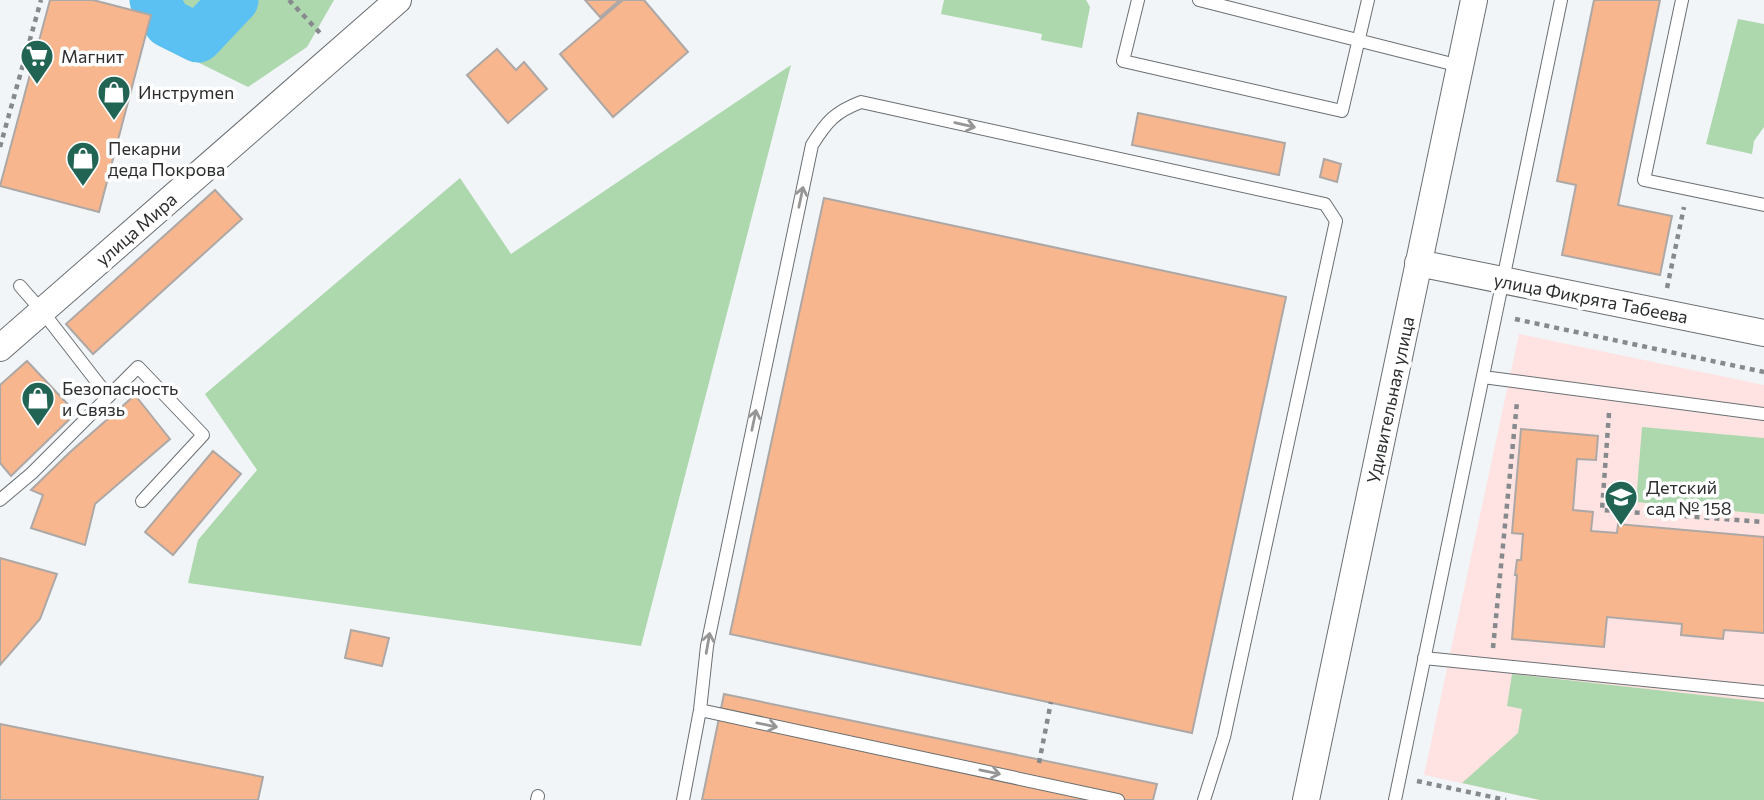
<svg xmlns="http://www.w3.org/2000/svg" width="1764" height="800" font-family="Commissioner,sans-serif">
<rect width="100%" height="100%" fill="#f1f5f8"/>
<path fill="#fee3e2" d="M1519,334l245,51v415h-224l-116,-25z"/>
<path fill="#add7ad" d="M163,0h171l-27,47 -59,40 -77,-38z
M944,0h142l4,7 -8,41 -41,-8 1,-6 -101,-20z
M1738,19l26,5v103l-10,14 -2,13 -46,-10z
M791,65l-150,581 -453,-63 10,-43 59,-70 -52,-76 255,-216 51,76z
M1642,427l122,11v76l-128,-12z
M1512,674l252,28v98h-224l-78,-17 56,-50 4,-24 -15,-3z"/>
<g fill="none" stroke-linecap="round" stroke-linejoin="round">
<path stroke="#5bc1f2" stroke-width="49" d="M154,0l14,23 30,15 36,-38"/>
</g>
<path fill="#f7b68d" stroke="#ada8a6" stroke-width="2" d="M50,0h43l58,15 -52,197 -99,-26z
M585,0h35l-20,17z
M623,0h21l44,52 -75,65 -53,-63z
M1594,0h66l-42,205 54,11 -12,59 -98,-20 14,-70 -19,-4z
M497,49l19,21 8,-8 23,27 -39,34 -41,-48z
M1138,113l147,30 -6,32 -147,-30z
M1324,159l17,5 -4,18 -17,-5z
M215,190l27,29 -149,135 -27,-30z
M824,198l462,99 -94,436 -462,-99z
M27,361l49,52 -65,63 -11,-13v-78z
M135,395l35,44 -75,65 -10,41 -54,-17 12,-33 -12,-5 38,-37z
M1521,429l77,7 -2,24 -19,-1 -4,51 20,2 -2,19 26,2 1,-9 146,13v96l-40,-3 -1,9 -42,-4 1,-11 -75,-7 -3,30 -92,-8 5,-64h-2l2,-15h4l2,-26 -11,-1z
M213,451l28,23 -68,81 -28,-23z
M0,558l57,16 -17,45 -40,46z
M351,630l38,8 -7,28 -37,-8z
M724,694l433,90 -4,16h-451z
M0,724l263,53 -5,23h-258z"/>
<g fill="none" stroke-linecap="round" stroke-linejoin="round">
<defs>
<path id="lane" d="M1138,0l-15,61 219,50 26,-111
M1199,0l261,66
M1682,0l-38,180 120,25
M20,286l22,25 66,85
M1483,377l281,37
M0,500l32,-27 106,-106 65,68 -61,66
M1424,658l340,34
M700,710l418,90
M537,800l1,-4
M683,800l17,-90 7,-64 105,-501c15,-24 23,-33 49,-43l464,102 11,17 -112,516 -20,63
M1395,800l166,-800"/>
<path id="street" d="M1418,263l346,70
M0,348l398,-348
M1306,800l168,-800"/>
</defs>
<use href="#lane" stroke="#6b6f72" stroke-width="14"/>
<use href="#street" stroke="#6b6f72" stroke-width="28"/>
<path stroke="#878a8c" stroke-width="4.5" stroke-dasharray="5 5" stroke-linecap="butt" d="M289,0l31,33
M0,147l41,-147
M1667,288l17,-81
M1515,319l249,53
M1609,413l-7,97 162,12
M1493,648l24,-246
M1039,763l12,-61
M1417,781l89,19"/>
<use href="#lane" stroke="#fff" stroke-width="12"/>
<use href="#street" stroke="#fff" stroke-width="26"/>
</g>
<defs><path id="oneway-shaft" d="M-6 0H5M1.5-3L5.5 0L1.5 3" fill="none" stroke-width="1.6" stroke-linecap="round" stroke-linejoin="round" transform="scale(1.75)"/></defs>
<g stroke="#969697">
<use href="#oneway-shaft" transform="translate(965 125) rotate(13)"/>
<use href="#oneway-shaft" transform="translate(801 197) rotate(-78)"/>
<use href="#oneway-shaft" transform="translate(754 420) rotate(-78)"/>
<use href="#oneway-shaft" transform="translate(708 643) rotate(-80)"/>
<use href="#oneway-shaft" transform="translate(767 725) rotate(12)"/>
<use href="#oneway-shaft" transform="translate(990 772) rotate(12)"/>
</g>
<defs>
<symbol id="supermarket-pin" viewBox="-11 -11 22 30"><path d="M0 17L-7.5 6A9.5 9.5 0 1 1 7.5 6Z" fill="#226453" stroke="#fff"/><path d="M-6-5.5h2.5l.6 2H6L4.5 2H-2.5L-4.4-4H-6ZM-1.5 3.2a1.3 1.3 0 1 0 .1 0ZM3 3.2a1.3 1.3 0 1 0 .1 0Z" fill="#fff"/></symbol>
<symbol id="shop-pin" viewBox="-11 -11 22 30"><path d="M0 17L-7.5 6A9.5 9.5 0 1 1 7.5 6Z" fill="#226453" stroke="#fff"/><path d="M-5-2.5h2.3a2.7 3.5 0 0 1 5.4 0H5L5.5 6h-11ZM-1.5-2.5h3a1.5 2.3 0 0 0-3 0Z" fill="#fff"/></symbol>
<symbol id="school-pin" viewBox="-11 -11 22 30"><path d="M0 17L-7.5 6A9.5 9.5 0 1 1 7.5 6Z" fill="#226453" stroke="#fff"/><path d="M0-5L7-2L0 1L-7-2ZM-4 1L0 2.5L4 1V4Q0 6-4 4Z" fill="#fff"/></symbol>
</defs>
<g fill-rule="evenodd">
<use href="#supermarket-pin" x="18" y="37" width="38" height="52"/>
<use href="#shop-pin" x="95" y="73" width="38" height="52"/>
<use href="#shop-pin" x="64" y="139" width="38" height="52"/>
<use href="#shop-pin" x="19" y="379" width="38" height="52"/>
<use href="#school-pin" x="1602" y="478" width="38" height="52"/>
</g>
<g text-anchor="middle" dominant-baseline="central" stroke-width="7" stroke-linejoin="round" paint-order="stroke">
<g font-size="18" fill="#2c2e2f" stroke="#fff" text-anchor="start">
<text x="61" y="56">Магнит</text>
<text x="138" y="92">Инструmen</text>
<text x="108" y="148">Пекарни<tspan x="108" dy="21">деда Покрова</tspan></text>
<text x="62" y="388">Безопасность<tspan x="62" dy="21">и Связь</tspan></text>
<text x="1646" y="487">Детский<tspan x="1646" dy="21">сад № 158</tspan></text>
</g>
<g font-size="18" fill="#2c2e2f" stroke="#fff">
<text transform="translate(136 229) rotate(-41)">улица Мира</text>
<text transform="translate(1591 298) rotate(11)">улица Фикрята Табеева</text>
<text transform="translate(1390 400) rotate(-78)">Удивительная улица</text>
</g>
</g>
</svg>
